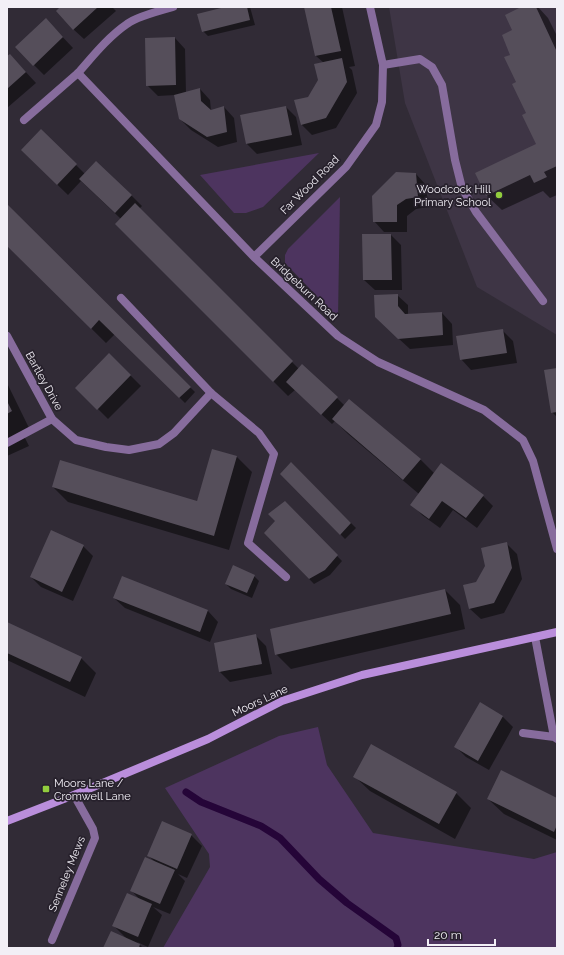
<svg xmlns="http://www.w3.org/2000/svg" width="564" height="955" font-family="Raleway,sans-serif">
<rect width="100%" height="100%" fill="#312b36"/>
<path fill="#3e3545" d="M389,7h168v328l-80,-48 -72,-184z"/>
<path fill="#4d345f" d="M319,153l-56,54 -17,6h-12l-34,-38z
M340,197l-2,121 -53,-55v-8l3,-6z
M318,727l9,38 46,68 161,26 23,-7v96h-394l47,-81 -1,-13 -44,-66 114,-52z"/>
<path fill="#0007" d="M62,7h50l4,4 -32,28 -11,-10z
M229,7h21l5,18 -47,11 -5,-5z
M305,7h37l13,59 -6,1 3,3 5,23 -21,35 -24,7 -11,-11 7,-26 11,-18 5,-17 -8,-7z
M524,7h14l10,11 9,18v159l-7,3 -7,-7 -41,19 -16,-15 51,-50 -20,-62 -5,-28 2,-24z
M56,30l17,18 -29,27 -10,-10z
M175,38l10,11 1,44 14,-4 10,11 1,11 13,-4 10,11 3,24 -19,5 -27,-17 -11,-11 -5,-24 -17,1 -11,-11z
M10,55l26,28 -29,25v-50z
M286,107l10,10 6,28 -45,9 -10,-10 -6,-28z
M41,130l44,44 46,21 11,11 -3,3 160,160 38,29 8,8 4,-6 72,60 14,14 48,22 10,10 -16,22 -24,-18 -13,18 -18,-13 -10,-11 7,-10 -71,-60 -13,-13 -3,3 -37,-34 -7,6 -172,-172 5,-5 -40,-38 -13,14 -35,-34z
M416,174l10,11 2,22 -12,2 -9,7v16h-23l-10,-11z
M7,206l188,186 -10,11 -70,-69 -9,9 -99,-98z
M391,235l10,10 1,45h-27l-11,-10z
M397,295l11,10v10l34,-2 10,11 1,21 -43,4 -24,-22z
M503,331l10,10 4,22 -46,7 -10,-11z
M109,354l32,32 -33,33 -31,-31z
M557,369v48l-5,-5z
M7,383l23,47 -7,4 6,12 -22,10z
M213,450l24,7 15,15 -23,78 -161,-48 -15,-15 144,15z
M291,463l65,65 -11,11 -64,-65z
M285,503l57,58 -12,14 -16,9 -49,-51 11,-12z
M506,543l11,11 5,25 -18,34 -23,6 -11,-10 6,-26z
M83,546l10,10 -20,45 -32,-14 -10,-10z
M254,576l5,5 -7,17 -21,-9 -5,-5z
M122,577l86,34 10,11 -8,20 -85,-34 -11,-10z
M445,590l15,15 5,24 -174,40 -15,-15z
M7,623l74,35 15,15 -11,24 -78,-37z
M256,636l10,10 6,28 -42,8 -10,-10z
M480,703l23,14 10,10 -24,43 -23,-13 -10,-10z
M354,776l102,17 15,15 -16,31 -85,-48z
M488,799h69v41l-53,-26z
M191,835l11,11 -15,32 -9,-4 7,7 -15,33 -17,-7 9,8 -14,32 -11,-5 6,6h-38l22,-9 -13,-13 26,-26 -8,-9 23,-29 -7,-7z"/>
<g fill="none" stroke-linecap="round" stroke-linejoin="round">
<path stroke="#250538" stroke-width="7" d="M186,792l15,10 60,24 19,12 39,41 28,24 49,35 2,7 -1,3"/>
</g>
<path fill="#554e5a" d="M60,7h38l-25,23 -17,-19z
M225,7h22l3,13 -48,12 -5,-18z
M304,7h27l10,44 -26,5z
M521,7h15l21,45v114l-13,6 3,5 -13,6 -4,-8 -44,21 -11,-23 61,-29 -14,-29 4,-2 -14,-29 4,-2 -12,-25 6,-2 -8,-20 10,-5 -7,-15z
M46,18l17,19 -30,29 -18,-19z
M175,37l1,48 -30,1 -1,-48z
M10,54l16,18 -19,17v-33z
M342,58l5,24 -21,36 -25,7 -7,-25 14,-3 10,-17 -4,-16z
M200,88l1,13 10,9 13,-4 3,26 -20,5 -28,-18 -5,-24z
M286,106l6,29 -46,9 -6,-29z
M41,129l36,35 -20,21 -36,-35z
M96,161l36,34 -17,18 -36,-34z
M396,172l20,1 2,24 -12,2 -9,6v17h-24l-1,-26z
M135,203l158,158 -20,21 -158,-158z
M7,204l184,183 -12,11 -80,-78 -8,9 -84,-83z
M362,234h29l1,46h-29z
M398,294v12l7,8 37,-2 1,23 -45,4 -23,-22 -1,-22z
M503,329l4,24 -47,7 -4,-24z
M109,353l22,22 -34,35 -22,-22z
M302,364l36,33 -17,18 -35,-33z
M557,368v44l-6,1 -7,-43z
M349,399l72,60 -18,21 -71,-61z
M7,401l5,10 -5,3z
M212,449l25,7 -23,80 -162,-49 8,-27 137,41z
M291,462l60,61 -11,12 -60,-61z
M441,463l43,32 -18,23 -24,-17 -13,18 -19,-14z
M285,501l53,54 -13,15 -16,9 -45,-46 11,-12 -7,-7z
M51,530l33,15 -22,47 -32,-15z
M507,542l5,26 -18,35 -25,6 -6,-24 13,-3 9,-16 -4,-18z
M233,565l22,10 -8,18 -22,-9z
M122,576l86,34 -8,22 -87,-34z
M445,589l6,25 -176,41 -5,-26z
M7,622l75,35 -12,25 -63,-29z
M256,634l6,30 -43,8 -5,-29z
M480,702l23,14 -25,45 -24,-14z
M371,744l86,48 -18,32 -86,-47z
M501,770l56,28v27l-3,7 -67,-33z
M162,821l30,13 -15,35 -30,-13z
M145,857l30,13 -15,34 -30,-13z
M127,893l25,11 -14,33 -26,-11z
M111,931l29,13 -1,4h-36z"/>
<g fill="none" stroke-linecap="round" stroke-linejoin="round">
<path stroke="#876c9d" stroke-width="8" d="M383,65l37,-6 12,8 10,18 13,75 7,28 14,24 67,89
M78,73c15,-17 30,-36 49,-49 9,-7 35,-14 46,-17
M121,298l90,95 48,40 15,21 -26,89 38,34
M7,443l45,-24"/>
<path stroke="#876c9d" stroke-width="8" d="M24,120l54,-47 176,184 84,79 40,26 106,48 39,30 10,21 24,88
M254,257l92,-90 30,-42 6,-23 1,-37 -13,-58
M7,336l45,83 24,21 30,7 23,3 30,-6 15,-11 37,-40
M535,637l19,100
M523,733l31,4 3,2
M52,940l43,-102 -2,-9 -19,-34"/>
<path stroke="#ba8edc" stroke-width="8" d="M7,821l67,-26 134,-56 74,-38 80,-26 195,-43"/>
</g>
<g fill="#92cd3e" stroke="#27212c" stroke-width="1.5">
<circle cx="499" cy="195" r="4"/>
<rect x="42" y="785" width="8" height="8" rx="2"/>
</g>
<g text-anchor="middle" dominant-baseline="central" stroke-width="3.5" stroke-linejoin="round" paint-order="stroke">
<g font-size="11" fill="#f2eff6" stroke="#27212c">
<text transform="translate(310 185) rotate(-45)">Far Wood Road</text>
<text transform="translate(304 289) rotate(43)">Bridgeburn Road</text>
<text transform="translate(44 381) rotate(61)">Bartley Drive</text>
<text transform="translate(260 701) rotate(-25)">Moors Lane</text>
<text transform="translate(67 874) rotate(-68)">Senneley Mews</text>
</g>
<g font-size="11" fill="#f2eff6" stroke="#27212c" text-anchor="end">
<text x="491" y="189">Woodcock Hill<tspan x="491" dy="13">Primary School</tspan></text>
<text x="54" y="783" text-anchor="start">Moors Lane /<tspan x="54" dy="13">Cromwell Lane</tspan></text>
</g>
</g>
<rect width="564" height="955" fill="none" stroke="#f2eff6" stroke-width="16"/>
<path d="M428 939v6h67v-6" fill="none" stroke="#f2eff6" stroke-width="2"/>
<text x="434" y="939" font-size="12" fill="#f2eff6" stroke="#27212c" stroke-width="3" paint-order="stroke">20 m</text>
</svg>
